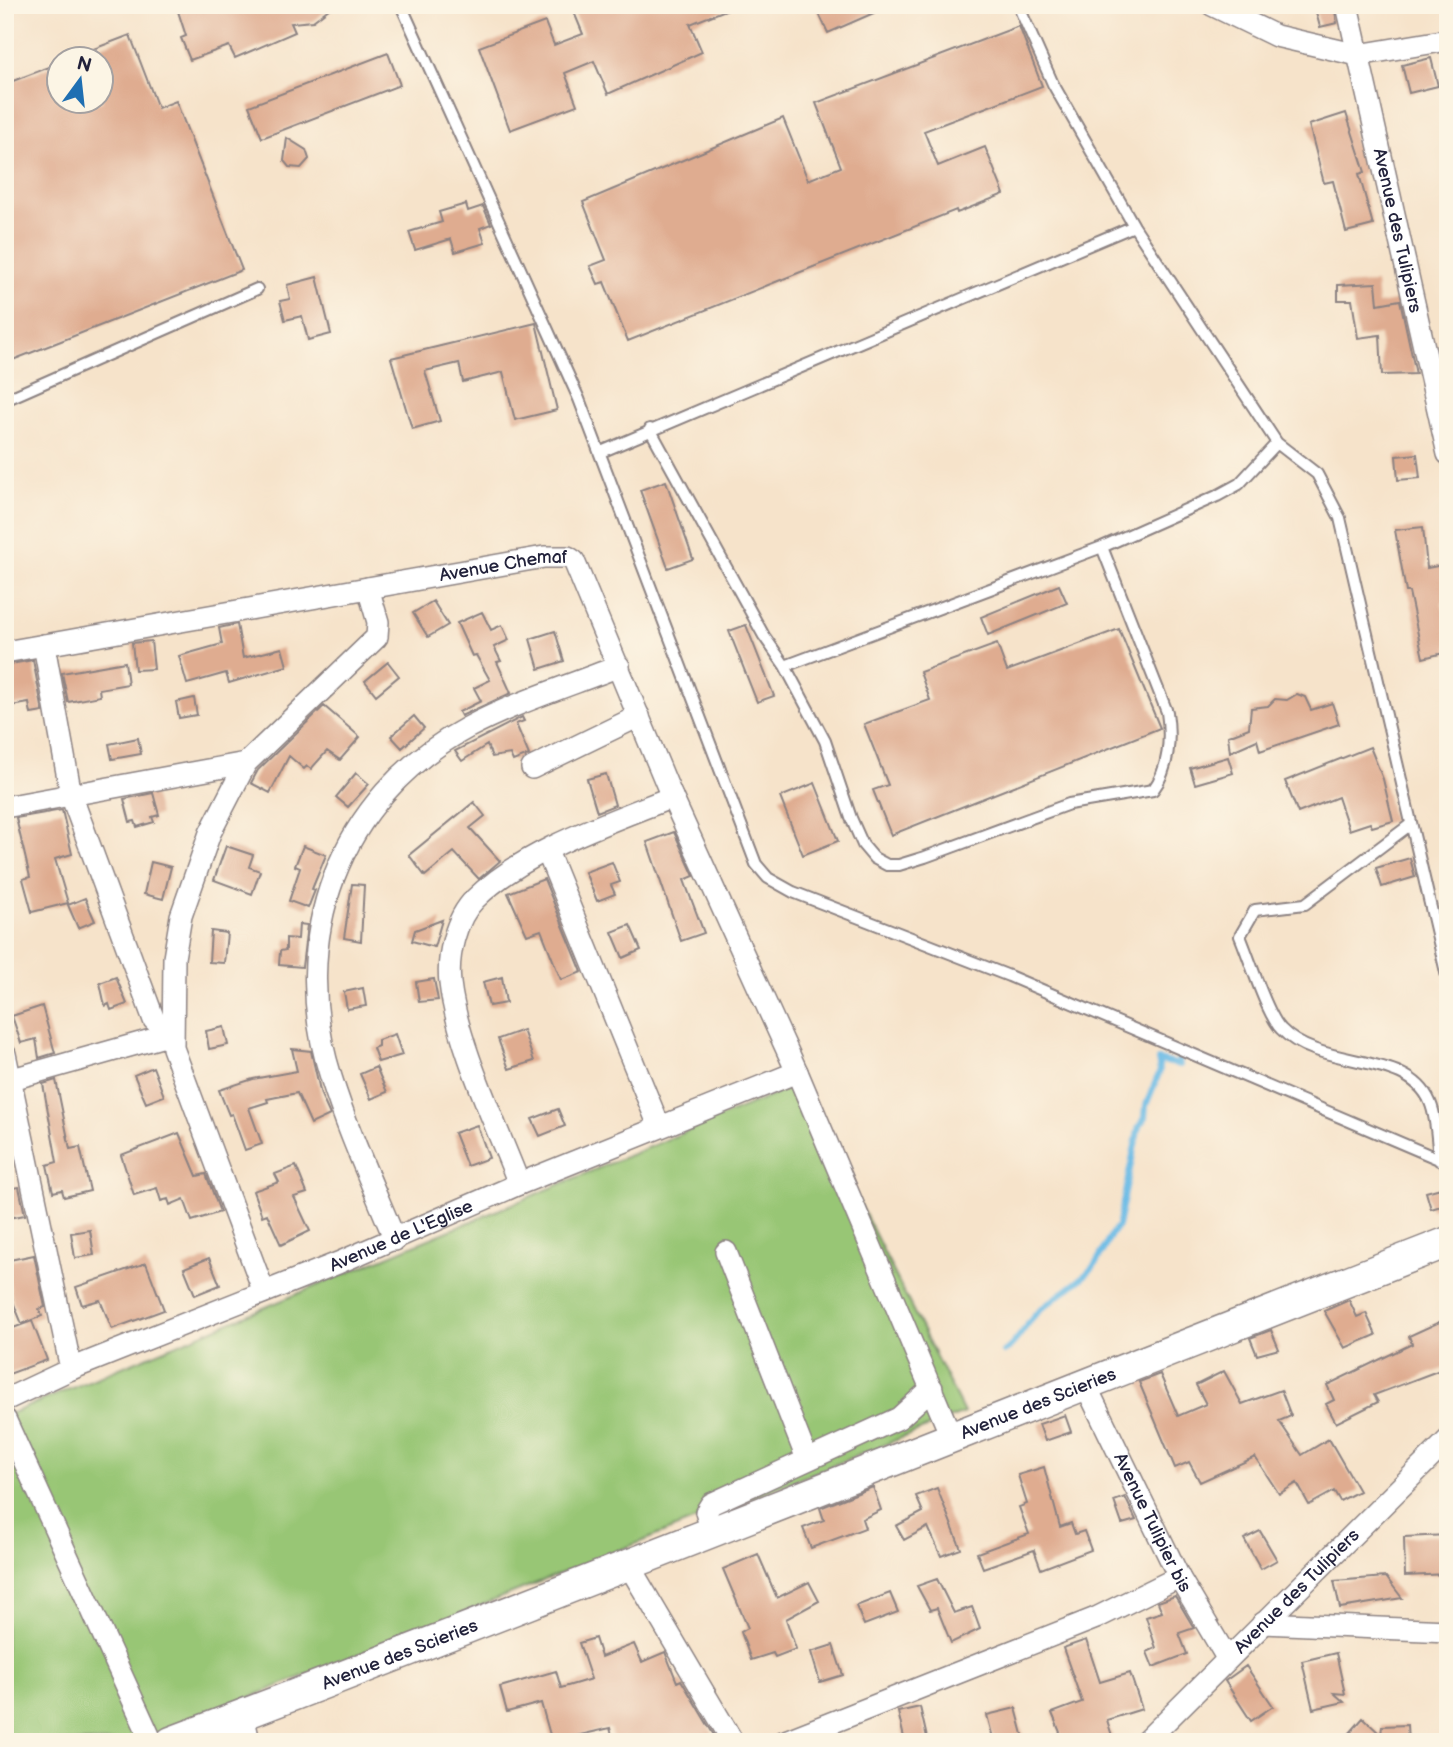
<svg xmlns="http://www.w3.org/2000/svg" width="1453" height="1747" font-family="'Balsamiq Sans',sans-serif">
<rect width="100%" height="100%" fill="#fcf5e5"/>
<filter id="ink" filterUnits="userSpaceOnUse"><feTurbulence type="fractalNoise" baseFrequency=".0143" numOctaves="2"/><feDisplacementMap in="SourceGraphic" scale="14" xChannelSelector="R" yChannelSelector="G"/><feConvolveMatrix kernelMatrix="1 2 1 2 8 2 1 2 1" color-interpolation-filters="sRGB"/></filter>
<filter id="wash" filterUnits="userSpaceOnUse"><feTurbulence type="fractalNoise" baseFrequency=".00686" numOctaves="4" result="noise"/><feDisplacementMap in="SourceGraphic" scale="28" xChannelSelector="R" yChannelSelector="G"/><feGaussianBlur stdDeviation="1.57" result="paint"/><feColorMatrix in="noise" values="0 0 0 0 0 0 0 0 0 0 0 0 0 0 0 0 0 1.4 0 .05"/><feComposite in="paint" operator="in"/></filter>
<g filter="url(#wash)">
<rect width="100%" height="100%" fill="#f6e3ca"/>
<path fill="#98c674" stroke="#5d7458" stroke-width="2" d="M800,1084l164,329 -826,329h-133v-326z"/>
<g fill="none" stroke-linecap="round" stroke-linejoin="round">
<path stroke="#6bbbe6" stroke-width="6" d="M1004,1352c14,-10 20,-25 31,-37 18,-18 42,-29 58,-48 11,-13 13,-30 25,-41l21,-100 6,-8 1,-13 14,-34 -2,-11 22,5 -2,-11"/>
</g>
<g id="blocks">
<path fill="#dfac90" d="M176,5h158l-21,16 -22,2 4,9 -60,26 -6,-12 -39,14 -9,-22 5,-2z
M571,5h164l1,1 -46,18 12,28 -94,42 -14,-33 -29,12 12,32 -67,25 -31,-83 66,-25 9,23 29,-11z
M815,5h77l-64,28z
M1314,5h20l3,18 -17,4z
M1019,26l23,60 -118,45 14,35 47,-19 19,47 -47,19 -1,-3 -328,131 -24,-59 -6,2 -8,-18 16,-6 -23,-58 200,-84 25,62 33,-13 -25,-64z
M130,35l28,73 18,-7 66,169 -237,93v-279l55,-21v39h42v-42l-32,-2z
M388,53l12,32 -138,53 -13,-32z
M1431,58l7,28 -29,7 -7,-28z
M1346,113l19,59 -6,2 14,51 -27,7 -13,-51 -9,2 -15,-58z
M287,138l19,12 3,9 -8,9 -12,-1 -5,-6z
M466,204l2,7 15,-5 8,18 -11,4 5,15 -30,9 -4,-13 -36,11 -6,-18 33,-10 -3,-10z
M317,277l14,57 -23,6 -6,-24 -17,4 -5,-19 10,-2 -3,-14z
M1376,283l2,21 22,-4 16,74 -34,1 -2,-40 -22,3 -6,-38h-14v-15z
M536,323l21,87 -42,10 -12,-48 -40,10 -4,-19 -34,8 15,50 -28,8 -21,-71z
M1417,454l3,24 -22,2 -2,-24z
M666,481l27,78 -25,9 -28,-78z
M1423,527l4,41 21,-4v37l-6,1 6,25v25l-25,6 -14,-66h-3l-11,-62z
M1059,585l8,18 -79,32 -7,-18z
M433,601l15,24 -20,12 -15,-24z
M482,612l9,18 11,-5 7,15 -15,7 7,14 -4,1 14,31 -50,23 -2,-4 22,-11 -7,-13 16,-8 -14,-25 -4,1 -15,-33z
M237,624l6,34 39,-10 5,18 -58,17 -3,-10 -39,11 -8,-28 43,-12 -3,-16z
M746,625l28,71 -17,6 -28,-71z
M1119,629l41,99 -269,107 -18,-45 15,-5 -24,-61 66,-24 -10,-28 77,-28 10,27z
M555,631l9,30 -25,8 -9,-30z
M151,641l3,28 -19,1 -3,-27z
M33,660l10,52 -12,2 -2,-11 -24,4v-42z
M125,662l3,22 -29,5 1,7 -32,6 -6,-29z
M388,662l11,14 -23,19 -11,-14z
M1297,694l8,3 6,13 21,-7 7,21 -79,27 -3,-11 -27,12 -2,-16 21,-8 2,-20 17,-2 7,-7 12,1z
M194,698l3,17 -18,3 -3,-16z
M324,706l36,31 -20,23 -13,-9 -16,18 -4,-3 -3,3 -15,-13 -19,37 -19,-10 7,-13z
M414,716l10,12 -22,20 -11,-12z
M522,717l2,4 -8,3 13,31 -16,6 -3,-7 -18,3 -5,-12 -25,16 -7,-10z
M138,738l3,16 -29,5 -3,-15z
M1370,747l13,32 10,42 -21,6 -2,-4 -21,7 -11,-33 -40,16 -13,-32z
M1228,757l5,16 -38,11 -5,-16z
M356,773l13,11 -21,23 -12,-10z
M606,774l9,31 -18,7 -10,-33z
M815,783l23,58 -35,14 -23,-58z
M153,793l6,22 -7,2 2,5 -17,5 -2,-6 -5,1 -6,-23z
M474,802l11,14 -15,12 30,33 -21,18 -25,-27 -29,24 -16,-21z
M62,810l10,44 -17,5 13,44 -36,9 -9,-33 7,-2 -14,-59z
M674,832l20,44 -10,4 20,53 -23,8 -34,-99z
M226,846l27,9 -4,12 11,4 -8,23 -38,-14z
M303,846l23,9 -14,34 3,1 -7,18 -19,-7 11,-33 -5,-2z
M1410,858l5,19 -33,10 -6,-19z
M151,862l20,5 -8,32 -19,-5z
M612,862l8,20 -9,3 4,9 -18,7 -12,-29z
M544,879l38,93 -21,8 -20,-50 -14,5 -19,-42z
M352,884l12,1 -3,56 -17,-3z
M85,898l10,23 -17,7 -10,-23z
M442,920l-8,27 -22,-6 3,-11z
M299,924l8,1 -5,42 -23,-2 1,-14 6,-1v-12l12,1z
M630,925l11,25 -18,8 -11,-26z
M211,931l16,2 -3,30 -15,-1z
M116,977l11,27 -16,6 -2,-6 -4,2 -5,-23z
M502,977l4,26 -17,3 -6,-24z
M434,979l4,21 -19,2 -3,-20z
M363,988l3,18 -19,3 -3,-17z
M42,1006l13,47 -16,5 -3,-19 -15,4 -9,-27z
M224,1027l4,18 -19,4 -3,-18z
M523,1030l11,31 -25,8 -11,-30z
M395,1034l7,21 -24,7 -5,-14 5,-2v-6z
M292,1049l19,2 10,44 9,20 -19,9 -14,-31 -30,6 1,3 -19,6 13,36 -17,6 -13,-36 -3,1 -10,-25 34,-11 44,-8z
M153,1067l11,29 -18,7 -12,-28z
M376,1067l11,25 -16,7 -11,-25z
M56,1080l14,69 10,-2 10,44 -26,6 -2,-7 -9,2 -6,-27 10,-3 -14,-78z
M558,1109l7,17 -25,10 -8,-17z
M477,1125l12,33 -22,8 -13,-33z
M179,1133l18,43 9,-2 14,38 -28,9 -8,-22 -14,6 -2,-6 -7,2 -4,-13 -23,7 -13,-40z
M296,1166l11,27 -13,4 16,34 -29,14 -14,-31 -5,2 -9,-25 26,-9 -4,-8z
M1448,1186v18l-17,5 -5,-17z
M19,1187l6,28 -17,3 -3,-29z
M90,1230l4,25 -19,3 -4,-25z
M34,1255l11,52 -6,2 3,7 -20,8 -9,-22 -8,-41z
M209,1258l11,27 -25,10 -11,-27z
M146,1263l18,47 -52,19 -12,-29 -18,5 -6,-18z
M1349,1300l8,17 9,-4 10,22 -31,13 -21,-37z
M1448,1318v49l-74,28 4,7 -42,21 -10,-19 8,-4 -7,-15 85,-41 -3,-8z
M32,1321l15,39 -38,14 -4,-10v-33z
M1271,1330l8,19 -22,6 -7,-17z
M1224,1371l18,33 39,-14 10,26 -12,5 23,34 27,-16 30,52 -19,10 -6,-10 -25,14 -12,-22 -18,11 -24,-37 -55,25 -11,-20 -14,6 -36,-86 21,-8 18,42 28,-12 -10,-19z
M1065,1415l6,17 -26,9 -6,-17z
M1044,1467l16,60 11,-4 4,11 9,-3 7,19 -50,19 -7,-19 -51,18 -6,-15 52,-19 -10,-27 8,-3 -9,-29z
M873,1487l8,23 -19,9 3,9 -54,20 -8,-20 21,-8 -4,-12z
M937,1488l24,61 -20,7 -13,-29 -24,13 -8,-14 27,-14 -7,-16z
M1125,1497l11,23 -14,4 -8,-23z
M1260,1531l17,29 -16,9 -17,-30z
M1448,1535v39l-43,2 -1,-39z
M758,1554l19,44 32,-16 10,19 -33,18 10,30 -21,8 -2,-4 -22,7 -10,-28 7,-4 -25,-59z
M1386,1577l16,21 -62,10 -6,-27z
M937,1579l17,34 18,-6 8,22 -29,14 -14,-35 -7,2 -13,-24z
M890,1593l8,19 -34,13 -8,-19z
M1175,1596l19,32 -15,5 8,21 -34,13 -6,-15 9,-4 -10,-31 16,-5 -4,-10z
M595,1638l6,19 33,-13 8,18 23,-10 12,30 4,-2 37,62h-104l-4,-14 -34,8 1,6h-25l-11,-39 -34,9 -7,-25 56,-16 5,17 30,-9 -12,-36z
M1086,1640l14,42 30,-9 12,36 -35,11 7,22h-50l-12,-29 30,-11 -19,-54z
M833,1645l10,30 -23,7 -9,-30z
M1336,1653l9,41 -11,-1 10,9 -31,7 -11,-48z
M1246,1666l27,40 -22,15 -26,-40z
M920,1707l8,35h-23l-7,-30z
M1016,1708l9,34h-31l-7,-27z
M1363,1718l18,17 1,-9 25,-1 1,17h-50l-9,-8z"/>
</g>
</g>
<g filter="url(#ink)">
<use href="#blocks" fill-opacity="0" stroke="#8c8282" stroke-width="2"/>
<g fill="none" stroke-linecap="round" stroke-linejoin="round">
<defs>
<path id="lane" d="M401,5l178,394 177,465 12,14 25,14 216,84 439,187
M1018,5l35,79 81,142 143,217 40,31 23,44 108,463
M5,400l252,-111
M650,429l114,207 21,30 317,-119 115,-51 22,-12 38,-41
M601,452l533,-226
M785,666l40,75 26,77 12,27 11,13 13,7h12l26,-8 144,-53 84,-14c16,-21 18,-52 14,-78l-65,-165
M1411,824l-106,80 -50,6 -15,26c9,21 27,79 41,93 40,42 127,21 149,73 7,16 7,40 9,58"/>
<g id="street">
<path d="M1212,5l64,31 82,19 90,-15"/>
<path id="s1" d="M1347,5l101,449"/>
<path d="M44,645l27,150 83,225 18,14"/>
<path id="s2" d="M5,652l539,-95h24l6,4 98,236 125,275 154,364"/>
<path d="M532,768l107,-52"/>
<path d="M5,807l241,-44"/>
<path d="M547,851l112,275"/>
<path d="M5,1054l66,315"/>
<path d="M5,1081l167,-47"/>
<path d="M519,1184c-22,-58 -62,-140 -69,-201 -3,-27 5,-64 25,-84 48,-48 135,-77 197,-102"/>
<path d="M395,1240c-22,-54 -47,-108 -64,-163 -44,-138 7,-280 136,-349 47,-25 101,-42 152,-62"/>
<path d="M726,1252l81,207"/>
<path d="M264,1292l-91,-244 1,-90 7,-42 29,-83 36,-70 131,-126 1,-15 -10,-34"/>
<path id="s3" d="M1085,1384l94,193 48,81"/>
<path id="s4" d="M5,1400l66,-31 267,-106 181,-79 278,-112"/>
<path d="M5,1419l147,323"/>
<path d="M712,1532l-6,-20 5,-8 188,-86 33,-30"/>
<path d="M628,1564l105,178"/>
<path d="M1263,1623l185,8"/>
<path d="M243,1714l6,28"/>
<path d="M783,1742l313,-124 83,-41"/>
<path id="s5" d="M1145,1742l303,-302"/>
</g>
<g id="secondary">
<path id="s6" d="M171,1742c427,-162 851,-334 1277,-500"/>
</g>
</defs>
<use href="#lane" stroke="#8c8282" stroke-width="14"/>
<use href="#street" stroke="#8c8282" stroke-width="24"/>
<use href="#secondary" stroke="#8c8282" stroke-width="33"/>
<use href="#lane" stroke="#fff" stroke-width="10"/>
<use href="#street" stroke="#fff" stroke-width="21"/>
<use href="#secondary" stroke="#fff" stroke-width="30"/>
</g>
</g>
<g text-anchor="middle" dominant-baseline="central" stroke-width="5" stroke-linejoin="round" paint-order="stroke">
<g font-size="18" fill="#22223b" stroke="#fcf5e5">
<text stroke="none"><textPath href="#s1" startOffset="231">Avenue des Tulipiers</textPath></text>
<text stroke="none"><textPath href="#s2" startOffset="506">Avenue Chemaf</textPath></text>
<text stroke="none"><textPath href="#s4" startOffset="429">Avenue de L'Eglise</textPath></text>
<text stroke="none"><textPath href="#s6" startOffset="931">Avenue des Scieries</textPath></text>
<text stroke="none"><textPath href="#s3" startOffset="154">Avenue Tulipier bis</textPath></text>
<text stroke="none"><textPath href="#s5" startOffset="214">Avenue des Tulipiers</textPath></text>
<text stroke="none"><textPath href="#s6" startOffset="245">Avenue des Scieries</textPath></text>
</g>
</g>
<rect width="1453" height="1747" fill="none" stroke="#fcf5e5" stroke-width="28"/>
<g transform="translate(80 80) rotate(15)"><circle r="33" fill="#fcf5e5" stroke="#a5a1a1" stroke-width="2"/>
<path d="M0-5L12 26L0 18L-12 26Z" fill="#1f6fb2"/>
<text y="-10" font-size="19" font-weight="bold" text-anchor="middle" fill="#22223b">N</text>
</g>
</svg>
